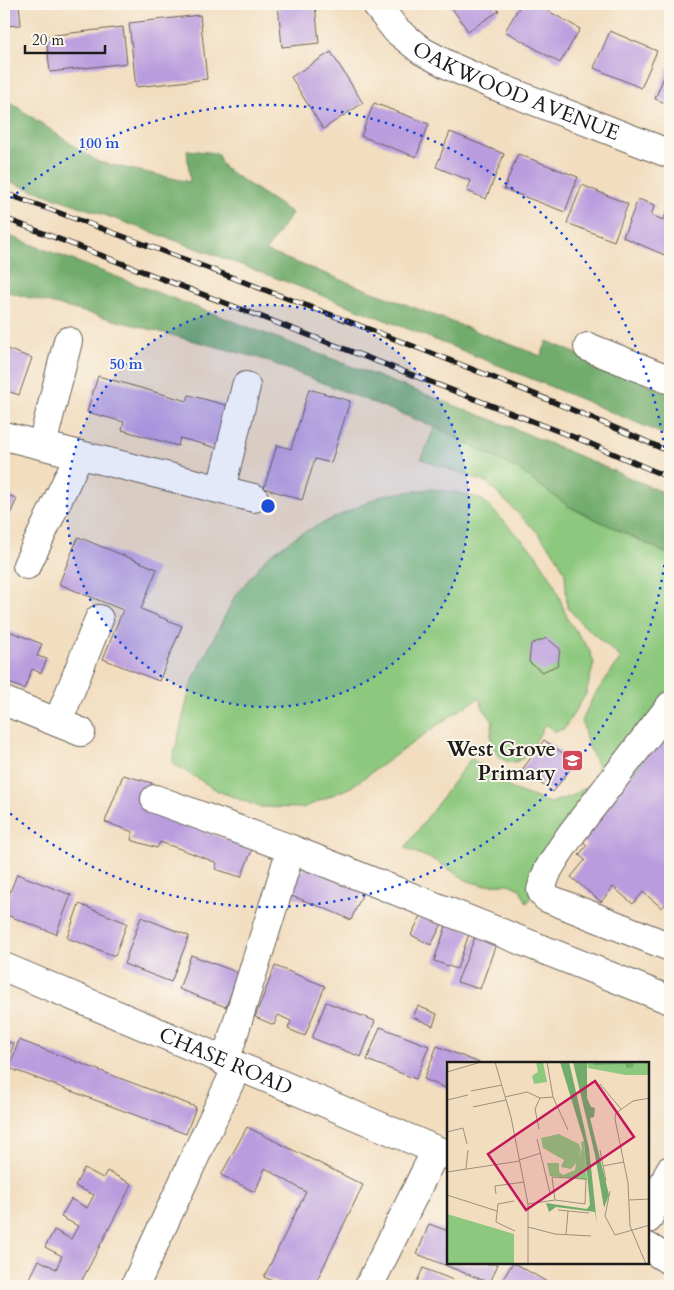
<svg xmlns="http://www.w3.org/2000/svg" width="674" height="1290" font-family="Cardo,serif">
<rect width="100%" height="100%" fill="#fbf7ec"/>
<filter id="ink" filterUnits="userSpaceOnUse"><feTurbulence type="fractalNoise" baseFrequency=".02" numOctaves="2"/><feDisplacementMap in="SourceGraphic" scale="10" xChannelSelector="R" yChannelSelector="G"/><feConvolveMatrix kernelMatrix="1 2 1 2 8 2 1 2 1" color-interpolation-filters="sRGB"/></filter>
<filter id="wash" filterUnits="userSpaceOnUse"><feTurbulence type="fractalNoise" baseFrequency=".0096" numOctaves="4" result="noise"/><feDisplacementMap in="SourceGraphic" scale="20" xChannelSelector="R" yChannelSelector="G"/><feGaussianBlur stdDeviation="1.12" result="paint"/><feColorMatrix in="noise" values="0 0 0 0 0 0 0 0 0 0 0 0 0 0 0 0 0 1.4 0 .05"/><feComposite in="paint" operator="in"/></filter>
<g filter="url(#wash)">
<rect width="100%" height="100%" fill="#f2ddbf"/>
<path fill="#8cc87d" stroke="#54724c" d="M435,427l84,43 49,36 102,49v173l-143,175 -7,-14 -12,-5 -26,1 -14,-4 -32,-20 -31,-13 66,-90 41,31 38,14 22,-7 21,-13 5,-17 -11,-23 -5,-23 11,-23 28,-39 -39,-34 -15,-17 -2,-34 -9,-18 -19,-23 -50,-49 -66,-24z
M429,489l31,4 23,7 52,53 18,28 15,39 21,29 5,14 -8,31 -22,35 -10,2 -8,-7c-7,10 -13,25 -22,33 -16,14 -33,-3 -33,-21 0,-5 1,-10 2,-15l-9,-11 -5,-12 -33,21 -95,68 -48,21 -43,-1 -42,-16 -46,-28 19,-79 44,-88 32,-39 33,-23 83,-39z"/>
<path fill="#71ac6c" stroke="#466444" d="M4,98l94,64 92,20 -3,-32 30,3 7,15 68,45 -26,38 275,105 6,-15 123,53v43c-219,-94 -441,-180 -666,-257z
M4,234l507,193 159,68v60l-102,-49 -49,-36 -84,-43 -176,-69 -255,-67z"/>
<g id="blocks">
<path fill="#ba9cde" d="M4,4h15l2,21 -17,1z
M278,4h37l4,39 -37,4z
M449,4h45l5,7 -31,20z
M521,4h15l44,25 -20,34 -55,-32z
M200,15l7,64 -71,8 -7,-64z
M123,27l4,36 -77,9 -4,-36z
M610,31l47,20 -16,37 -47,-20z
M331,52l32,51 -40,26 -32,-52z
M668,67l2,1v37l-15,-6z
M374,103l55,21 -13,33 -55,-21z
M450,132l54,22 -18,45 -19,-8 4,-10 -35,-14z
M518,154l60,23 -13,35 -61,-23z
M582,185l46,19 -14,37 -47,-18z
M638,199l17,6 -4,10 12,5 4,-9 3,1 -1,45 -46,-20z
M4,348l28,10 -13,37 -15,-5z
M98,376l89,25 2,-6 40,11 -12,42 -37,-10 -2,8 -56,-16 2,-8 -37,-10z
M309,389l41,12 -19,62 -16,-4 -13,41 -38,-12 13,-43 14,4z
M4,493l13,6 -13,28z
M78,537l79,32 -16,40 41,17 -23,55 -56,-22 20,-49 -64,-26z
M4,629l38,15 -5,12 10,3 -6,14 -9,-4 -8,20 -20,-8z
M547,638l13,11 -2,16 -16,7 -13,-10 2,-18z
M670,728v170l-8,10 -19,-16 -10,12 -20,-17 -12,15 -30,-25 14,-17 -6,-5 8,-10 -8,-7z
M544,740l31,22 -22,30 -31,-22z
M123,775l29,8 -9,23 109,44 -11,27 -26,-8 2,-6 -31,-12 -26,-9 -3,6 -26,-8 2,-8 -28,-10z
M311,866l54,22 -14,32 -27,-12 -38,-14 8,-20z
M17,874l54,21 -15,39 -52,-20v-6z
M79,904l48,19 -12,33 -48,-18z
M422,914l20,10 -11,21 -20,-10z
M141,917l48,19 -18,46 -47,-18z
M447,923l23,8 -13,38 -23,-8z
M476,935l20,9 -16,45 -23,-7z
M191,955l48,18 -13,34 -47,-18z
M275,966l50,20 -20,50 -17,-7 3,-8 -13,-6 -4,10 -19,-8z
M326,1002l49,19 -14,36 -49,-19z
M418,1006l19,8 -4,12 -20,-9z
M380,1027l49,19 -13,33 -49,-19z
M4,1040l10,4 -10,25z
M19,1040l177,67 -10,27 -177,-66z
M437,1046l45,18h-34v25l-24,-10z
M247,1127l116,58 -49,101h-30l-20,-9 42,-85 -41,-24 -10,24 -34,-17z
M84,1168l19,10 4,-7 25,13 -53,102h-34l-15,-8 9,-18 17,9 6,-13 -17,-9 5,-9 4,-8 17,9 7,-13 -17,-9 10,-18 16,9 7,-13 -19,-9z
M429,1224l19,7v33h50l-8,19 -73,-29z
M512,1264h4l38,22h-55z
M423,1268l30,12 -2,6h-36z"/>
</g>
</g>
<g filter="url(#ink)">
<use href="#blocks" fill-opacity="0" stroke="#676055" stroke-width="1"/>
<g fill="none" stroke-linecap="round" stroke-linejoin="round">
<defs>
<g id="minor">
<path id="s1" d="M378,4v3l18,23 26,21 30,16 41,18 177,69"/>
<path d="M588,347l82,33"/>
<path d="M4,436l250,62"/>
<path d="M42,445l26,-104"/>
<path d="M221,489l25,-103"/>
<path d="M27,565l52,-110"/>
<path d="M4,701l77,31"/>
<path d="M670,706l-98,127 -13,19 -11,18 -5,13 -2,7 2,4 4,4 123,49"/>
<path d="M58,722l41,-103"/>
<path d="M155,799l136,50 379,151"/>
<path id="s2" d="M4,967l444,188"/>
<path d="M225,1062l66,-213"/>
<path d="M648,1219l22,-49"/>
<path d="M648,1247l22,14"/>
<path d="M135,1286l16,-35 86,-184"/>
<path d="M369,1286l67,-136"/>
</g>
</defs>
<use href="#minor" stroke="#676055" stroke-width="30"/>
<use href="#minor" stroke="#fff" stroke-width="28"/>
<defs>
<path id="rail" d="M4,193c90,32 180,66 269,100 134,50 267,101 397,159
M4,218l580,223 86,37"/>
</defs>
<use href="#rail" stroke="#1c1c1c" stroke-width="5.5"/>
<use href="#rail" stroke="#fbf7ec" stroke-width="4" stroke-dasharray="11" stroke-linecap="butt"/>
</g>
</g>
<circle cx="268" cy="506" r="201" fill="#1d4ed8" fill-opacity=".12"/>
<g fill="none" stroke="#1d4ed8" stroke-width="2.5" stroke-dasharray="2.5 5">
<circle cx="268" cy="506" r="201"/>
<path d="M5 203A401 401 0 1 1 5 809"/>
</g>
<defs>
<symbol id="school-square" viewBox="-11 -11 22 22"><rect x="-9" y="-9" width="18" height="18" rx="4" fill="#d1495b" stroke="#fbf7ec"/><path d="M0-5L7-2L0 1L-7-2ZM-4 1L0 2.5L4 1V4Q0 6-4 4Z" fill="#fff"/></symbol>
</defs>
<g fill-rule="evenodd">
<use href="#school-square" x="560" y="748" width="25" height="25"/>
</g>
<g text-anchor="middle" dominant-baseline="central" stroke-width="4" stroke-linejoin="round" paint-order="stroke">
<g font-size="21" fill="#1c1c1c" stroke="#fbf7ec">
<text stroke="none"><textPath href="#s1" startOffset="168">OAKWOOD AVENUE</textPath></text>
<text stroke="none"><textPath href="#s2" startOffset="241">CHASE ROAD</textPath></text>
</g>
<g font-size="21" font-weight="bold" fill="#1c1c1c" stroke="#fbf7ec" text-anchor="end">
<text x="556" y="749">West Grove<tspan x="556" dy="24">Primary</tspan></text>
</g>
</g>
<g transform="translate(447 1062)">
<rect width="202" height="202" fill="#f2ddbf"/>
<path d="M89,0h7l4,20 -13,2 -2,-8 6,-4zM140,0h62v13h-23l-38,-7zM112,72l20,10 2,6 -4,12 5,-13 -1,-7 3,-1 3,39 -37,-4 -3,-13h12v9l4,3 12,-5 1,-7 -5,6 -10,-2 3,-7 -21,-12 -2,-10zM0,152l67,20v30h-67z" fill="#8cc87d"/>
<path d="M113,0h9l20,86 8,76 -2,-12 -39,-5 -7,5 -3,-9 41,6 3,-4 -6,-64zM126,0h14v36l4,9 4,1 -1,9 -4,1 19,77 -5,13 -9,-53zM146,0h41l-1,5 -6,1 -2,-4 -31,1z" fill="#71ac6c"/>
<path fill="none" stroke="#9c907e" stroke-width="1" d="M48,0l16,55 17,87v60M0,10l34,-10M153,22l21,25M24,29l31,-6M58,35l22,-5 13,6 13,-1 -6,-35M106,35l15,33M0,38l21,-5M26,45l33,-7M92,67l-4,-20 5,-11M0,70l16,-4 4,16M90,77l13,54M153,88l6,31M72,98l22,-7M156,104l21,-4M19,107l2,-19M0,110l73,-11M163,129l-5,25 10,19M49,132l-1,-8 29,-4M0,133l50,16M182,138l21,-1M67,139l-16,3 -2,18 19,9M81,142l27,-4 30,4 1,-25 -34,-2 3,23M111,148l31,3M81,165l27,7 36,2M119,173l2,-24M168,173l35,-10M199,202l-16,-38 -2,-43 -13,-64 1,-6 17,-12 17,-3"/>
<path fill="#c2185b" fill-opacity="0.15" stroke="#c2185b" stroke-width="2.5" d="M148,19l39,56 -108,73 -38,-56z"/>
<rect width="202" height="202" fill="none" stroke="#1c1c1c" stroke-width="2.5"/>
</g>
<circle cx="268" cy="506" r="8" fill="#1d4ed8" stroke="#fbf7ec" stroke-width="2.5"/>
<g font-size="15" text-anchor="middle" font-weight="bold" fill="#1d4ed8" stroke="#fbf7ec" stroke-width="4" stroke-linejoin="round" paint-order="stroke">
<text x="99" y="148">100 m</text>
<text x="126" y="369">50 m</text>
</g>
<rect width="674" height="1290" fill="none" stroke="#fbf7ec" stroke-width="20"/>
<path d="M25 45v8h80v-8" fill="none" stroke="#1c1c1c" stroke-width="2.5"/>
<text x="32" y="45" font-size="15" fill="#1c1c1c" stroke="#fbf7ec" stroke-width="4" paint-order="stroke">20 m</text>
</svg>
